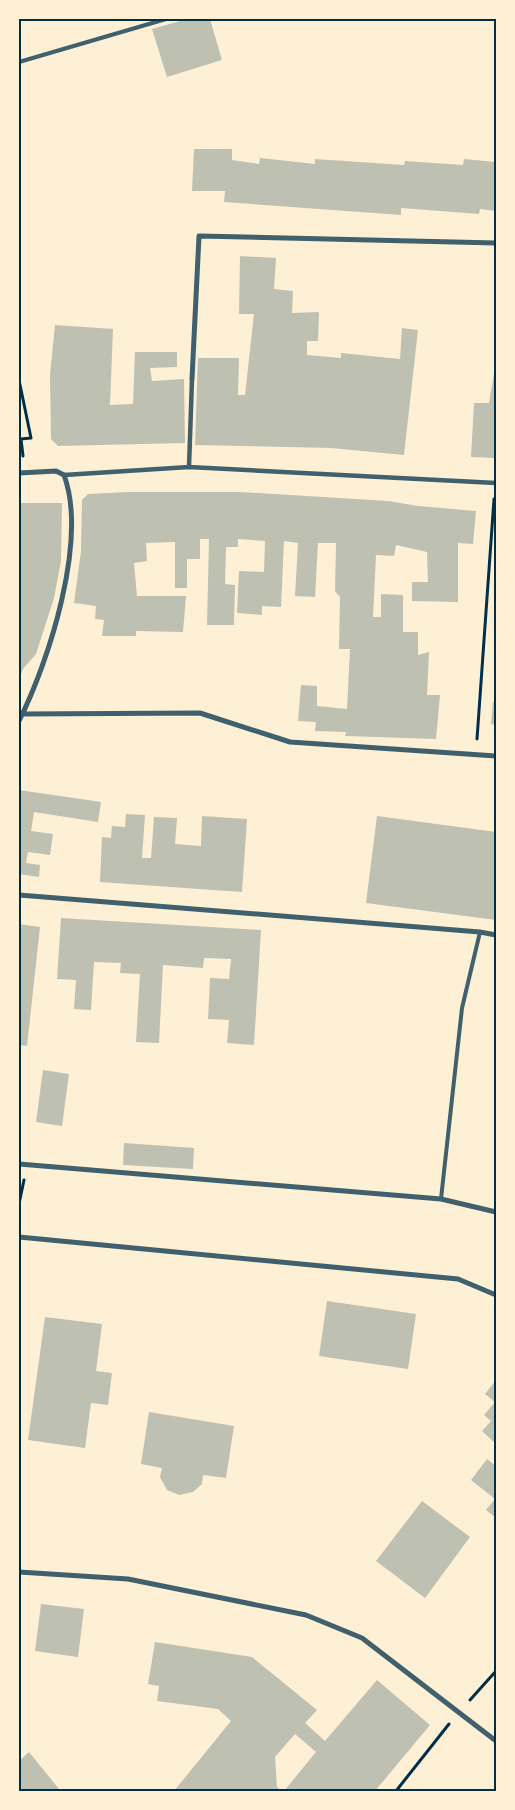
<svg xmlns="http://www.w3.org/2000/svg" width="515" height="1810" font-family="'Exo 2',sans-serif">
<rect width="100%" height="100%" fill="#fdf0d5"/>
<path fill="#bec0b2" d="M187,19h23l12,41 -55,17 -15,-48z
M194,149h38v11l27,4 1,-6 55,6v-5l89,6 1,-4 58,4 1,-6 32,3v49l-16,-2 -1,5 -78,-6v7l-177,-13 1,-11h-33z
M240,256l36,2 -2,31 19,2 -1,22 27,-1 -1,29h-11v14l34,3v-5l59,6 2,-31 16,2 -14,125 -73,-7 -136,-3 3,-87h41l-1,37h7l9,-81h-15z
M55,325l58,4 -3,76 23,-1 2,-52h42v15l-27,1 2,13 32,-2 1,64 -127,3 -7,-7 -1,-65z
M495,367l1,91 -25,-1 3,-54h15z
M129,492h111l148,9 30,5 58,5 -3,33 -15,-1v59l-46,-1v-19h16l-1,-30 -31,-7 -2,11 -18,-1 -3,62h8v-23l22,1v37h15v23l11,-3 -2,43h13l-4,44 -91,-3 1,-4 -31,-1 1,-9 -18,-1 3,-36 16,1v20l30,3 3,-60h-11l1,-52 -5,-6 1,-48h-18l-3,54 -20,-1 3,-53 -14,-2 -3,66 -19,-1v9l-25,-2 2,-42 25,1 1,-31 -27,-2v8h-12l-1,37 10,1 -1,40h-27l2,-86h-9v20h-13v29h-12v-46l-29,1 1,18 -13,2 3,33h49l-3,36 -47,-1v5h-34l2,-16 -9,-1 1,-13 -22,-3 7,-52 1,-51 6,-6z
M19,503h43l-1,58 -7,37 -18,56 -13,15 -4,11z
M493,702h3v23l-5,-1z
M19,790l82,12 -3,20 -64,-10 -3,19 22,3 -3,21 -22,-3 -2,11 14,2 -1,12 -20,-3z
M126,814l19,1 -3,43h9l3,-41 23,1 -2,26 26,2 1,-30 45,3 -5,73 -142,-10 2,-45 9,1 1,-12 13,1z
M377,816l119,16v88l-130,-17z
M61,918l200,12 -7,115 -27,-2 2,-23 -21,-1 2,-41 19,1 2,-20 -27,-1 -1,10 -40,-3 -4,78 -23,-1 4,-68 -20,-1 1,-10 -27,-1 -3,48 -17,-1 2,-29 -19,-1z
M19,924l21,3 -13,119 -8,-1z
M43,1070l26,4 -7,52 -26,-4z
M124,1143l70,5 -1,21 -70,-4z
M327,1301l89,13 -8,55 -89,-13z
M45,1317l57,7 -6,47 16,2 -4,32 -17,-2 -6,45 -57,-8z
M496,1380v64l-14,-13 9,-10 -7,-6 11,-13 -10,-8z
M149,1412l85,14 -8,52 -23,-3 -1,9 -9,8 -14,3 -12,-5 -7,-13 2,-9 -21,-4z
M487,1459l9,7v52l-10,-8 9,-11 -24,-19z
M422,1501l48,36 -45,61 -49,-37z
M41,1604l43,5 -6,48 -43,-6z
M155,1642l97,15 65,53 -12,13 20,18 52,-61 53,45 -55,66h-91l32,-39 -21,-18 -20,23 2,30 5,4h-108l57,-70 -13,-12 -61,-8 2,-15 -11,-2z
M29,1752l30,37 -3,2h-37v-30z"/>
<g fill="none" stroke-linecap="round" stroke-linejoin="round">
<path stroke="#003049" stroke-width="3" d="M19,380l12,58 -10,1 2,17
M477,739l17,-240
M19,1204l5,-24
M470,1700l26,-29
M396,1791l53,-67"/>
<path stroke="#3f606c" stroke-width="4" d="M19,62l147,-43
M441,1199l21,-191 18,-76"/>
<path stroke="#3f606c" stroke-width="4.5" d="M189,467l3,-88
M64,475l125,-8 307,16"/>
<path stroke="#3f606c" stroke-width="5" d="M192,379l7,-143 297,7
M19,473l37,-2 8,4c24,65 -15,186 -45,246
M22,714l178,-1 90,29 206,14
M19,895l461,37 16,3
M19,1164l422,35 55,13
M19,1237l439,42 38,16
M19,1572l109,7 178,36 56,23 134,103"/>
</g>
<rect width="515" height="1810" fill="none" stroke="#fdf0d5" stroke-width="40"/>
<rect x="20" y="20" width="475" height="1770" fill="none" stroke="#003049" stroke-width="2"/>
</svg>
